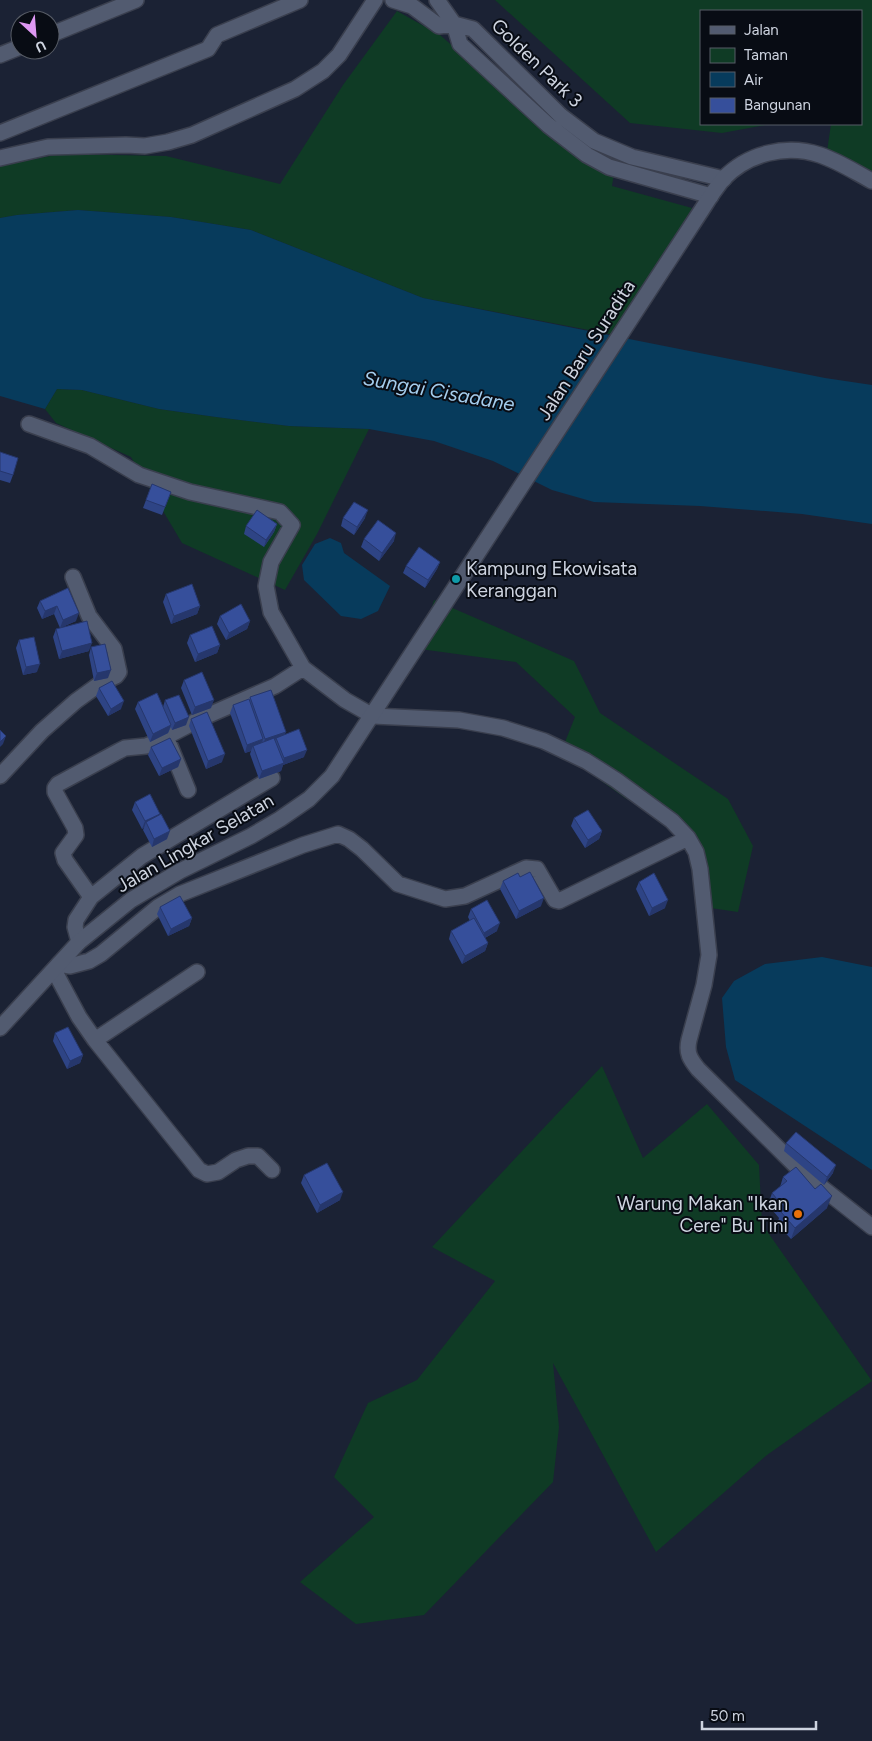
<svg xmlns="http://www.w3.org/2000/svg" width="872" height="1741" font-family="Figtree,sans-serif">
<rect width="100%" height="100%" fill="#1b2234"/>
<path fill="#0f3b25" d="M495,0h377v189l-47,-24 6,-41h30v-113h-160v113h70l-49,9 -92,-10z
M397,11l43,24 124,108 50,30 -2,13 80,22 -72,128 -197,-38 -172,-68 -80,-13 -93,-7 -61,5 -17,3v-52l60,-12 106,2 114,28 63,-99z
M57,389l25,1 77,19 57,8 73,9 80,3 -52,105 -32,56 -103,-47 -51,-86 -75,-34 -11,-14z
M434,600l140,61 26,52 128,86 25,47 -15,66 -41,-6 1,-69 -73,-39 -64,-46 14,-35 -59,-55 -96,-13z
M602,1066l41,92 64,-54 52,61 3,59 110,157 -105,74 -111,97 -103,-189 6,64 -6,55 -129,133 -68,9 -56,-42 74,-65 -40,-40 34,-74 49,-23 78,-99 -63,-34z"/>
<path fill="#073b5c" d="M78,210l93,7 80,13 172,68 402,80 47,7v139l-70,-10 -102,-8 -106,-4 -42,-12 -59,-29 -59,-20 -65,-12 -80,-3 -73,-9 -57,-8 -77,-19 -25,-1 -12,20 -45,-13v-178l17,-3z
M330,538l11,5 3,10 46,33 -12,25 -17,8 -20,-3 -37,-36 -2,-15 13,-21z
M822,957l50,10v203l-137,-90 -9,-33 -4,-49 12,-17 31,-17z"/>
<g fill="none" stroke-linecap="round" stroke-linejoin="round">
<defs>
<path id="street" d="M393,0l19,6 27,20 15,-2
M437,0l17,24 6,20 88,81 39,30 22,12 102,29
M454,24l19,5 88,87 33,25 38,16 92,22
M50,35l86,-35
M0,55l20,-8
M0,133l208,-84 9,-14 83,-35
M0,158l48,-11 78,-2 19,1 23,-4 24,-7 103,-46 28,-18 16,-16 36,-55
M29,424l61,22 49,29 51,17 90,20 12,13 -21,37 -5,24 5,26 32,56 42,32 28,16 86,4 44,8 41,13 42,20 30,19 56,41 16,17 8,14 4,17 9,86 -5,30 -15,55c-3,13 1,19 9,29l104,103 70,55
M170,746l18,44
M0,776l42,-45 34,-30 25,-18 15,-7 3,-4 -5,-23 -25,-33 -16,-39
M91,897l-26,-37 -2,-7 13,-18 -1,-7 -20,-36v-4l3,-4 61,-33 6,-3 21,-2 8,-3 48,-25 73,-32 28,-18
M79,942l-4,-15 1,-7 15,-23 51,-41 130,-78
M59,964l11,2 19,-5 12,-7 57,-47 22,-13 123,-49 35,-11 11,5 13,10 36,35 47,15 20,-3 61,-28 11,1 18,31 4,1 129,-63
M54,970l25,47 16,23 104,130 8,4 11,-2 18,-12 12,-4h10l14,14
M95,1040l102,-68"/>
<path id="secondary" d="M0,1028l79,-86 52,-42 49,-29 71,-35 29,-17 29,-20 23,-23 371,-568c6,-10 13,-20 20,-29 25,-26 63,-35 97,-24 18,6 35,17 52,26"/>
</defs>
<use href="#street" stroke="#3a3f4e" stroke-width="18"/>
<use href="#secondary" stroke="#3a3f4e" stroke-width="18"/>
<use href="#street" stroke="#525b70" stroke-width="15"/>
<use href="#secondary" stroke="#525b70" stroke-width="15"/>
</g>
<path fill="#2e4485" d="M0,452l13,23 -3,8 -10,-3z
M152,484l19,8 -9,23 -19,-7z
M343,518h22l-11,17 -13,-9z
M277,524l-3,8 -10,15 -20,-13 2,-8z
M364,539l30,2 -15,20 -18,-14z
M440,562l-3,7 -12,19 -22,-15 3,-7z
M68,588l8,33 -16,7 -6,-14 -12,5 -5,-11 3,-7z
M166,594l34,12 -3,8 -26,10 -8,-22z
M220,616l30,5 -3,8 -21,11 -9,-16z
M56,629l33,22 -30,8 -6,-22z
M190,635l30,10 -3,8 -22,9 -8,-19z
M19,640l18,32 -14,3 -7,-27z
M91,647l17,31 -14,3 -5,-26z
M184,680l27,28 -19,7 -11,-27z
M99,688l22,21 -13,7 -12,-20z
M250,697l35,37 19,23 -21,8 -2,6 -22,8 -9,-25 1,-3 -6,2 -15,-40 3,-8 16,-5z
M165,700l21,25 -14,5 -1,-3 -3,6 -18,9 -15,-33 3,-7 25,5z
M191,719l31,43 -16,7 -17,-43z
M151,747l30,12 -3,8 -19,9 -11,-21z
M135,802l24,13 8,24 -15,8 -9,-17 1,-2 -2,1 -10,-19z
M574,818l28,13 -3,8 -14,9 -14,-22z
M520,877l21,29 -25,13 -16,-30 3,-8z
M639,882l26,26 -16,8 -13,-27z
M160,907l32,11 -3,8 -21,10 -11,-22z
M471,909l26,22 -12,7 3,5 -3,8 -23,13 -13,-25 2,-8 19,-10 -2,-4z
M55,1033l28,22 -3,8 -13,6 -14,-28z
M786,1143l47,30 -9,12 -40,-34z
M304,1175l36,25 -23,13 -16,-30z
M783,1177l44,31 -36,31 -14,-15 2,-6 -11,-13 4,-12 8,-6z"/>
<path fill="#26376c" d="M368,510l-3,8 -11,17 3,-8z
M277,524l-3,8 -10,15 2,-7z
M396,533l-2,8 -15,20 3,-8z
M440,562l-3,7 -12,19 3,-8z
M57,606l-3,8 -12,5 3,-8z
M200,606l-3,8 -26,10 3,-8z
M79,613l-3,8 -16,7 3,-8z
M250,621l-3,8 -21,11 3,-7z
M92,643l-3,8 -30,8 3,-8z
M220,645l-3,8 -22,9 3,-8z
M40,664l-3,8 -14,3 3,-8z
M111,670l-3,8 -14,3 3,-8z
M214,700l-3,8 -19,7 3,-8z
M124,701l-3,8 -13,7 3,-7z
M189,717l-3,8 -14,5 3,-7z
M171,725l-3,8 -18,9 3,-8z
M286,732l-3,7 -7,-1 -2,5 -12,4 3,-8z
M6,736l-3,8 -3,3v-5z
M263,739l-2,8 -8,-1 -2,5 -6,2 2,-8z
M307,750l-3,7 -21,8 -2,6 -22,8 3,-8 20,-7 2,-6z
M225,754l-3,8 -16,7 2,-8z
M181,759l-3,8 -19,9 3,-8z
M160,814l-3,7 -11,1 -2,6 -2,1 3,-8z
M170,831l-3,8 -15,8 2,-8z
M602,831l-3,8 -14,9 3,-8z
M544,898l-3,8 -25,13 3,-8z
M668,900l-3,8 -16,8 3,-8z
M192,918l-3,8 -21,10 3,-7z
M500,923l-3,8 -16,9 3,-7z
M488,943l-3,8 -23,13 3,-8z
M83,1055l-3,8 -13,6 3,-8z
M836,1165l-3,8 -9,12 3,-8z
M343,1192l-3,8 -23,13 3,-8z
M832,1196l-5,12 -36,31 4,-11z"/>
<path fill="#364f9b" stroke="#26376c" d="M0,452l18,6 -5,17 -13,-4z
M152,484l19,8 -6,15 -19,-7z
M354,502l14,8 -11,17 -14,-9z
M257,510l20,14 -11,16 -20,-14z
M378,520l18,13 -14,20 -18,-14z
M419,547l21,15 -12,18 -22,-14z
M192,584l8,22 -26,10 -8,-22z
M68,588l11,25 -16,7 -6,-14 -12,5 -5,-10z
M241,604l9,17 -21,12 -9,-17z
M87,621l5,22 -30,8 -6,-22z
M212,626l8,19 -22,9 -8,-19z
M34,637l6,27 -14,3 -7,-27z
M105,644l6,26 -14,3 -6,-26z
M202,672l12,28 -19,7 -11,-27z
M112,681l12,20 -13,8 -12,-21z
M271,690l15,42 -21,7 -15,-42z
M157,693l14,32 -18,9 -15,-32z
M179,695l10,22 -14,6 -10,-23z
M249,699l14,40 -16,6 -14,-40z
M207,712l18,42 -17,7 -17,-42z
M299,729l8,21 -23,8 -8,-20z
M0,730l6,6 -6,6z
M170,738l11,21 -19,9 -11,-21z
M274,738l10,25 -22,8 -9,-25z
M150,794l10,20 -15,7 -10,-19z
M588,810l14,21 -14,9 -14,-22z
M161,814l9,17 -16,8 -8,-17z
M530,872l14,26 -25,13 -16,-30 15,-8 2,4z
M654,873l14,27 -16,8 -13,-26z
M180,896l12,22 -21,11 -11,-22z
M487,900l13,23 -16,10 -13,-24z
M474,918l14,25 -23,13 -14,-25z
M68,1027l15,28 -13,6 -15,-28z
M796,1132l40,33 -9,12 -41,-34z
M327,1163l16,29 -23,13 -16,-30z
M796,1167l19,22 6,-5 11,12 -37,32 -14,-16 4,-3 -13,-16 15,-12 -4,-4z"/>
<circle fill="#0f9aa8" stroke="#080c14" stroke-width="2" cx="456" cy="579" r="5"/>
<circle fill="#e8710a" stroke="#080c14" stroke-width="2" cx="798" cy="1214" r="5"/>
<g text-anchor="middle" dominant-baseline="central" stroke-width="4" stroke-linejoin="round" paint-order="stroke">
<g font-size="19" fill="#ced4e0" stroke="#080c14">
<text transform="translate(537 63) rotate(44)">Golden Park 3</text>
<text transform="translate(586 350) rotate(-57)">Jalan Baru Suradita</text>
<text transform="translate(195 843) rotate(-30)">Jalan Lingkar Selatan</text>
</g>
<g font-size="19" fill="#ced4e0" stroke="#080c14" text-anchor="start">
<text x="466" y="568">Kampung Ekowisata<tspan x="466" dy="22">Keranggan</tspan></text>
<text x="788" y="1203" text-anchor="end">Warung Makan "Ikan<tspan x="788" dy="22">Cere" Bu Tini</tspan></text>
</g>
<g font-size="20" font-style="italic" fill="#a4cded" stroke="#080c14">
<text transform="translate(439 391) rotate(10)">Sungai Cisadane</text>
</g>
</g>
<rect x="700" y="10" width="162" height="115" fill="#080c14" stroke="#575c66"/>
<rect x="710" y="26" width="25" height="8" fill="#525b70" stroke="#575c66"/>
<text x="744" y="35" font-size="15" fill="#ced4e0">Jalan</text>
<rect x="710" y="48" width="25" height="15" fill="#0f3b25" stroke="#575c66"/>
<text x="744" y="60" font-size="15" fill="#ced4e0">Taman</text>
<rect x="710" y="72" width="25" height="15" fill="#073b5c" stroke="#575c66"/>
<text x="744" y="85" font-size="15" fill="#ced4e0">Air</text>
<rect x="710" y="98" width="25" height="15" fill="#364f9b" stroke="#575c66"/>
<text x="744" y="110" font-size="15" fill="#ced4e0">Bangunan</text>
<g transform="translate(35 35) rotate(154)"><circle r="24" fill="#080c14" stroke="#575c66"/>
<path d="M0-4L9 19L0 12L-9 19Z" fill="#de98f2"/>
<text y="-8" font-size="14" font-weight="bold" text-anchor="middle" fill="#ced4e0">U</text>
</g>
<path d="M702 1721v8h114v-8" fill="none" stroke="#ced4e0" stroke-width="2.5"/>
<text x="710" y="1721" font-size="15" fill="#ced4e0" stroke="#080c14" stroke-width="4" paint-order="stroke">50 m</text>
</svg>
